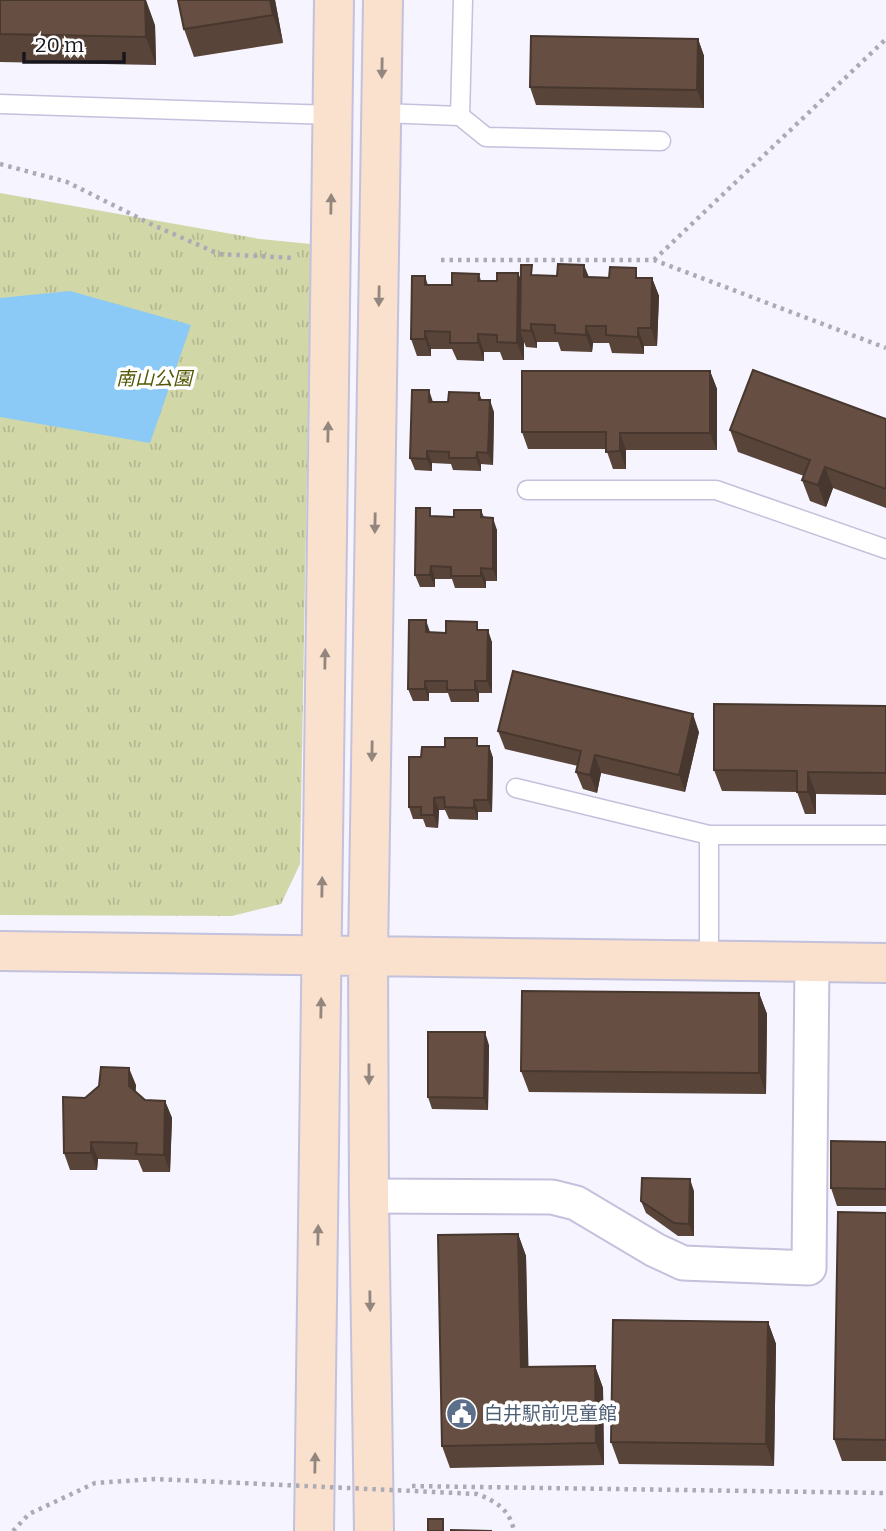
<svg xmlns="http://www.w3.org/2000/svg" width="886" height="1531" font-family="Bitter,'Noto Sans JP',serif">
<defs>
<pattern id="park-tufts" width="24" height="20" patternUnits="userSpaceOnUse" patternTransform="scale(1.75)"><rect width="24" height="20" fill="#d2d7a8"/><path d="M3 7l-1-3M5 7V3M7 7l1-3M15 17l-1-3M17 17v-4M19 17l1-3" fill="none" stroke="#b4b890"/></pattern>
</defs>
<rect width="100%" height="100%" fill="#f5f4ff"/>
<path fill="url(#park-tufts)" d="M0,193l260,46 51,5 -11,620 -19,40 -49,12 -232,-1z"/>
<path fill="#8bcaf6" d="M70,291l121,34 -41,118 -150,-26v-119z"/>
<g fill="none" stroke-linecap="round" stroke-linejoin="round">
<defs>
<path id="lane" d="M0,104l333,11
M382,113l78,3 26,21 175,4
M460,116l3,-116
M527,490h189l170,59
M516,788l193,47v126
M709,835h177"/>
<path id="street" d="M369,1196l183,1 24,6 79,47 28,13 126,5 3,-306"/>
<path id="secondary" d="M0,951l886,12
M314,1531l20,-1531
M374,1531l-5,-335 -1,-240 15,-956"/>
</defs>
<use href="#lane" stroke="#c4c1dc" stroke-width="21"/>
<use href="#street" stroke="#c4c1dc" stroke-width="37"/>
<use href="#secondary" stroke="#c4c1dc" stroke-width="42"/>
<path stroke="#acabb5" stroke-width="4.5" stroke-dasharray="3.5 5" stroke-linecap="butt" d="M0,164l67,18 86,43 66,29 75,4
M441,260h213l232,88
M654,260l232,-221
M412,1486l474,7
M885,1531l1,-1"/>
<use href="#lane" stroke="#fff" stroke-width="18"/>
<use href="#street" stroke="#fff" stroke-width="33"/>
<use href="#secondary" stroke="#f9e1cd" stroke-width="38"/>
<path stroke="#acabb5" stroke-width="4.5" stroke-dasharray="3.5 5" stroke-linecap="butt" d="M13,1531l16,-17 66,-31 60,-4 322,15c19,7 33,16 37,37"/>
</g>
<path fill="#584439" d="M0,0l155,25 1,40 -156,-3z
M178,0h97l8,43 -89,14 -10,-28z
M698,39l6,17v52l-168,-3 -6,-18z
M518,273l3,7 14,-5 117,3 7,18 -2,50h-13v8l-32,-1 -3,-10h-16l-1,9 -31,-1 -3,-9h-21v6l-11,-1 -2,-5v18h-21l-3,-8h-16v9l-27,-1 -5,-11h-21v7h-14l-6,-17 14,-63 3,9h24l27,-11 2,7h16z
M710,371l7,18v61h-91v19h-13l-7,-20h-78l-6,-17z
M479,393l3,7 12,12 -1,53 -12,-1v7l-28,-1 -2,-6 -19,-1v8l-17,-1 -5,-12 23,-56h15z
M886,419v89l-53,-20 -7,19 -16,-6 -8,-21 2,-4 -66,-24 -8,-22z
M481,510l3,7 13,13v51h-11v7h-31l-3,-9h-17v8h-15l-5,-12 18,-59 21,1z
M480,630l12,12v51h-13v9h-28l-3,-9h-19v8h-16l-5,-12 22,-56h16z
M886,706v89l-70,-1v20h-11l-8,-22 -75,-1 -8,-21z
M498,731l201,1 -14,60 -84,-19 -4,20 -14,-4 -7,-17 2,-6 -73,-17z
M489,746l4,12 -1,54h-14v8l-29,-1 -4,-9h-6l-1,18 -12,-1 -3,-8h-10l-4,-12 12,-50 24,-10z
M759,993l8,21 -1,80 -237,-2 -8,-21z
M489,1045l-1,65 -56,-1 -4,-12z
M136,1085l-1,7 10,8 20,1 7,17 -2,54h-27l-5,-12 -40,-1 -1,11h-27l-6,-17 21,-55z
M886,1142v64h-49l-6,-18z
M694,1191v45h-16l-32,-23 -5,-12z
M886,1213v248h-44l-8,-22z
M518,1234l8,22 2,111 67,-1 8,22 1,77 -154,3 -8,-22z
M768,1322l8,22 -2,122 -155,-2 -8,-22z"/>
<path fill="#47372e" d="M145,0h1l9,25 1,40 -10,-28z
M270,0h5l8,43 -10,-28z
M698,39l6,17v52l-7,-18z
M584,265l7,17 -7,-5z
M518,273l7,18 -5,39 4,12v18l-7,-17z
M652,278l7,18 -2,50 -6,-18z
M531,324l6,18v6l-6,-17z
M586,326l7,17 -1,9 -6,-17z
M638,328l6,18v8l-6,-17z
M425,331l6,18v7l-6,-17z
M478,334l6,18v9l-6,-18z
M710,371l7,18v61l-7,-17z
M429,390l4,12h-4z
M490,400l4,12 -1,53 -5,-12z
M620,433l6,17v19l-6,-18z
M427,451l5,12v8l-5,-12z
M477,452l4,12v7l-5,-13z
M825,467l8,21 -7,19 -8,-22z
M493,518l4,12v51l-4,-12z
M431,566l4,13v8l-5,-12z
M481,568l5,13v7l-5,-12z
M426,620l4,12h-4z
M488,630l4,12v51l-5,-12z
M425,681l4,12v8l-4,-12z
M475,681l4,12v9l-4,-12z
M693,714l6,18 -14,60 -6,-17z
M489,746l4,12 -1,54 -4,-12z
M595,755l6,18 -4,20 -7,-18z
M808,772l8,22v20l-8,-22z
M434,798l5,12 -1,18 -4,-13z
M474,800l4,12v8l-4,-12z
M759,993l8,21 -1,80 -7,-21z
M485,1032l4,13 -1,65 -4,-12z
M129,1068l7,17 -1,18 -6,-17z
M165,1101l7,17 -2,54 -6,-17z
M91,1142l7,17 -1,11 -6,-17z
M690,1179l4,12v45l-5,-12z
M518,1234l8,22 3,133 -8,-22z
M768,1322l8,22 -2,122 -8,-22z
M595,1366l8,22 1,77 -8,-22z"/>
<path fill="#664f42" stroke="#47372e" stroke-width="2" d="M0,0h145l1,37 -146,-3z
M178,0h92l3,15 -89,14z
M531,36l167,3 -1,51 -167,-3z
M558,264l26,1v12l25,1 1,-11 26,1v10h16l-1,50h-13v9l-32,-2v-9h-20v9l-31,-2v-8l-24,-1v7l-11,-1 1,-65h11l-1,10 26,1z
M452,273l27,1 -1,7h19v-8h21l-1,70 -20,-1v-7l-19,-1v9h-28v-11l-25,-1v8h-14l1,-63h13v9h27z
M753,370l133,49v70l-61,-22 -7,18 -16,-5 8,-20 -80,-30z
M522,371h188v62h-90v18l-14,1v-20h-84z
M412,390h17v12h19l1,-10 30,1v7h11l-2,53 -11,-1 -1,6h-27v-6l-22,-1v8l-17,-1z
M416,508h14v8l24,1v-7h27v7l12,1v51l-12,-1v8h-30v-9l-20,-1 -1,9h-15z
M409,620h17v12l20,1v-12l31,1v8h11l-1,51h-12v9h-28v-9h-22v8h-17z
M513,671l180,43 -14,61 -84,-20 -5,20 -14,-3 5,-21 -83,-20z
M714,704l172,2v67l-78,-1v20h-11v-21l-83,-1z
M445,738h32v8h12l-1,54h-14v8l-29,-1 -1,-10 -10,1v17h-13v-8h-12v-50h12l1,-10h23z
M522,991l237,2v80l-238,-2z
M428,1032h57l-1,66 -56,-1z
M101,1067l28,1v18l16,14 20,1 -1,54 -28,-1 1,-11 -46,-1v11h-27l-1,-56 22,1 14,-12z
M831,1141l55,1v47l-55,-1z
M642,1178l48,1 -1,45 -15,-1 -33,-22z
M838,1212l48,1v227l-52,-1z
M518,1234l3,133 74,-1 1,77 -154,3 -4,-211z
M613,1320l155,2 -2,122 -155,-2z
M428,1519h15v12h-15z
M451,1530l41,1h-41z"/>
<defs><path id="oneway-solid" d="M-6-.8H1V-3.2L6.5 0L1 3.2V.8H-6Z" transform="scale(1.75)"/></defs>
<g fill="#93867f">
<use href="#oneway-solid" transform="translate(382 68) rotate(91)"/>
<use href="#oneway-solid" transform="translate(331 204) rotate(-89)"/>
<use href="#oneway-solid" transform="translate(379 296) rotate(91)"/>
<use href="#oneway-solid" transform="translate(328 432) rotate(-89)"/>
<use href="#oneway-solid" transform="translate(375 523) rotate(91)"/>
<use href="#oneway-solid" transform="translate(325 659) rotate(-89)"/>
<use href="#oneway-solid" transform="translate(372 751) rotate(91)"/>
<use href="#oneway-solid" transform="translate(322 887) rotate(-89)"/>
<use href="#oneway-solid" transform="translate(321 1008) rotate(-89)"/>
<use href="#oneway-solid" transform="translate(369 1074) rotate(90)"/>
<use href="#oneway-solid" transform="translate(318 1235) rotate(-89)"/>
<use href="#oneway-solid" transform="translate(370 1301) rotate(89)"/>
<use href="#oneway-solid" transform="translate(315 1463) rotate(-89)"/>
</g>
<defs>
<symbol id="civic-disc" viewBox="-11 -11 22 22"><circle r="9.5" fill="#5c6f8a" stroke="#fff"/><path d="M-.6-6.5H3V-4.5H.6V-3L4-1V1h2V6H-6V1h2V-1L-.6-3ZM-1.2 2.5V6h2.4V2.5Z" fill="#fff"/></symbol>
</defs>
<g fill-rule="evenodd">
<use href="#civic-disc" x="444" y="1396" width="35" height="35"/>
</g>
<g text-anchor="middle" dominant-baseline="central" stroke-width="7" stroke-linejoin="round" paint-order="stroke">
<g font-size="19" font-style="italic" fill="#535704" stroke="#fff">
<text x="154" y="378">南山公園</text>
</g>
<g font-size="19" fill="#4e5e75" stroke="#fff" text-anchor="start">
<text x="484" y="1413">白井駅前児童館</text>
</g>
</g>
<path d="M24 52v10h100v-10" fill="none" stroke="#17161f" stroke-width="3.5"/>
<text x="35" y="52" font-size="21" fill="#17161f" stroke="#ffffff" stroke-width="5" paint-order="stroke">20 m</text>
</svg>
